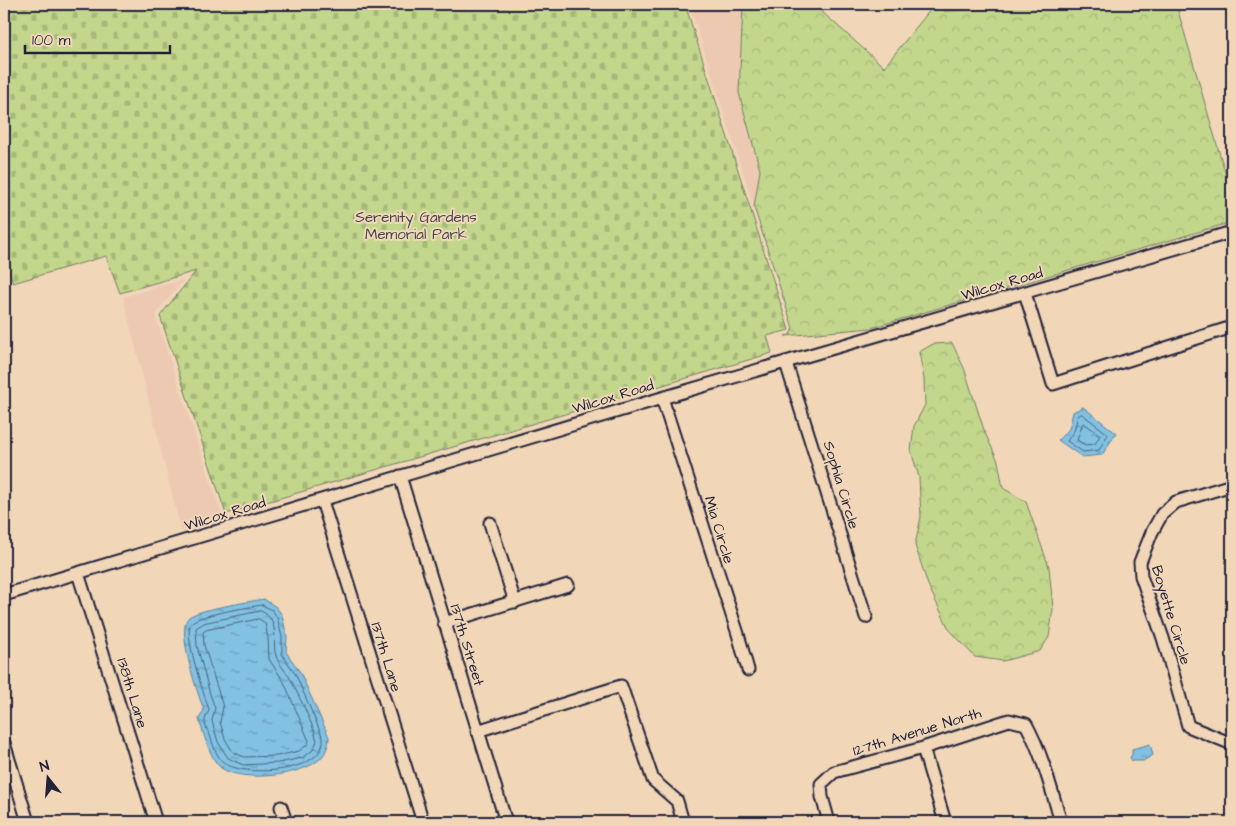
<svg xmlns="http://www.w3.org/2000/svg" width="1236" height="826" font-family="'Architects Daughter',sans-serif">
<defs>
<pattern id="forest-crowns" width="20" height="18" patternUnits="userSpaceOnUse" patternTransform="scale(1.25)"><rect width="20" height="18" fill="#c2d78c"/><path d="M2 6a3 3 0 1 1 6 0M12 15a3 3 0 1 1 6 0" fill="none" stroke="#a6b87a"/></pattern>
<pattern id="cemetery-stones" width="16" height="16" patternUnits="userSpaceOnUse" patternTransform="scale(1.25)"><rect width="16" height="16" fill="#c2d78c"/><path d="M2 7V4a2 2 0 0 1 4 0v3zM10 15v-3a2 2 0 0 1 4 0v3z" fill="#a6b87a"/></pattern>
<pattern id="water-ripples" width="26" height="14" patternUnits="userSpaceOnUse" patternTransform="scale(1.25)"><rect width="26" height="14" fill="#82c1e2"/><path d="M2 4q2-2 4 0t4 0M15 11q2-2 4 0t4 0" fill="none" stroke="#6a9cb8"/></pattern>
</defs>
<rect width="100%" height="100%" fill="#f1d7b8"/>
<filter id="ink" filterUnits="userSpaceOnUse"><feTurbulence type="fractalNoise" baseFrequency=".02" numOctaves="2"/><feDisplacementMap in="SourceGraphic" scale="10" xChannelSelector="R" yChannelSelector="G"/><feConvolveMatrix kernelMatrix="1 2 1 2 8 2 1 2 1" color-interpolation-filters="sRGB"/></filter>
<g filter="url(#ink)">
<path fill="#edc9b2" d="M689,4h54l-4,89 21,77 -6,37z
M184,279l-27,34 -1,5 66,197 3,2 -44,14 -58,-234z"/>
<path fill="url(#forest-crowns)" stroke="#727c64" d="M743,4h70l71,63 51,-63h8l1,7 56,-2 17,-5h159l56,192v26l-361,106 -86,8 5,-1 3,-7 -39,-121 6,-37 -21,-77z
M952,343l12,25 21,65 13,28 5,27 23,14 23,65 4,42 -4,28 -9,14 -37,10 -28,-4 -26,-28 -21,-44 -13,-40 6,-28 -2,-40 -8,-26 3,-25 11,-21 -1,-26 -5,-27 14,-8z"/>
<path fill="url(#cemetery-stones)" stroke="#727c64" d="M4,4h681l104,326 -22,6 5,17 -546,161 -66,-198 36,-45 -76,22 -14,-37 -93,27 -9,-27z"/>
<path fill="url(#water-ripples)" stroke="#5c819f" d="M1083,407l33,26 -14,22 -20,2 -24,-17 11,-11 4,-17z
M264,599l12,8 6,8 5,22 -1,15 14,20 29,65c0,7 -3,16 -8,21 -18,18 -78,25 -100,10 -11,-9 -18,-36 -22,-49l5,-9c-6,-15 -29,-82 -15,-93 11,-8 59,-15 75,-18z
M1150,744l3,11 -10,6h-11l-2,-4 2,-2v-6z"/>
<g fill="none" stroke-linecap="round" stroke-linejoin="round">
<path stroke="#48627e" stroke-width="1" d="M1082,414l26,20 -9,16 -16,2 -16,-11 7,-10 4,-15z
M1084,423l16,12 -5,9 -10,1 -8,-5 5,-15z
M262,605l10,5 5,7 5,20v17l14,21 27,63c3,35 -76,39 -97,26 -8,-4 -13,-18 -15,-26 -2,-5 -7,-13 -6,-18 0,-4 4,-7 4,-11 -5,-13 -26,-76 -18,-86 6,-8 59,-16 71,-18z
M261,611c21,10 10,30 15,45 3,9 11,16 15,24 8,17 22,43 26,61l-4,9 -11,8 -24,5 -35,2 -15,-7 -10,-16 -6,-21 3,-13 -5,-14 -13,-48 -1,-18 8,-5z
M259,619l6,4 3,15 1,21 15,23 25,59 -2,4 -8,6 -22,5 -33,1 -11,-5 -8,-13 -5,-17 3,-15 -19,-62 -1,-13 3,-2z"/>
<defs>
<path id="minor" d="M1025,293l28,91 179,-57
M786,363l80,254
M662,398l76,236 10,36
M400,476l106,346
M1232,485l-56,17 -14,12 -10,18 -12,30 1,14 22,62 25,88 44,18
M322,501l101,321
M490,523l25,79
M78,573l78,249
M4,595l658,-197 570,-166
M444,623l124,-38
M477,731l144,-45 32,94 24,21 6,21
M4,743l24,79
M923,748l22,74
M281,807l5,15
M829,822l-7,-25 -1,-13 13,-12 89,-24 86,-28 17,4c17,31 25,65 35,98"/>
</defs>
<use href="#minor" stroke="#22223b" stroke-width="15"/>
<use href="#minor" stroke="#f1d7b8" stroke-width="11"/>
</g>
</g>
<g text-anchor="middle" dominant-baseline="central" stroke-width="4" stroke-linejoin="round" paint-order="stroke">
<g font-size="15" fill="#42464b" stroke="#f1d7b8">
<text x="416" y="217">Serenity Gardens<tspan x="416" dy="17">Memorial Park</tspan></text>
</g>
<g font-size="15" fill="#22223b" stroke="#f1d7b8">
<text transform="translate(1002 284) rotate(-16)">Wilcox Road</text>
<text transform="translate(613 397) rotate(-17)">Wilcox Road</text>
<text transform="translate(841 485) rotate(73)">Sophia Circle</text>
<text transform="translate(225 514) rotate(-17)">Wilcox Road</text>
<text transform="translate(719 530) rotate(73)">Mia Circle</text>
<text transform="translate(1171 615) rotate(73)">Boyette Circle</text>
<text transform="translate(467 645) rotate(73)">137th Street</text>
<text transform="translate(386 657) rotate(73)">137th Lane</text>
<text transform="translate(132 693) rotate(73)">138th Lane</text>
<text transform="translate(917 732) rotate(-17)">127th Avenue North</text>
</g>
</g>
<rect width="1236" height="826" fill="none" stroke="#f1d7b8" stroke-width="20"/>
<rect x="10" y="10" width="1216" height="806" fill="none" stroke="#22223b" stroke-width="2" filter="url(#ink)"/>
<g transform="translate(48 778) rotate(343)" stroke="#f1d7b8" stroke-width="4" paint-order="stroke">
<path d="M0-4L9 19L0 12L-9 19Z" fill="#22223b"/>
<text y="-8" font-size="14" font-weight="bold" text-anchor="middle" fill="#22223b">N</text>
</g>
<path d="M25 45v8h145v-8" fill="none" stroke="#22223b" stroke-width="2.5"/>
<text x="32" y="45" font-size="15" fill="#22223b" stroke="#f1d7b8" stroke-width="4" paint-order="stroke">100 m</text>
</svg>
